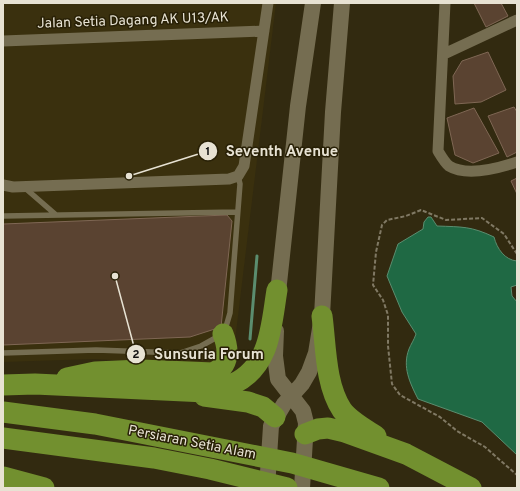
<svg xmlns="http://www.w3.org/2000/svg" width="520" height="491" font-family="Overpass,sans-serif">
<rect width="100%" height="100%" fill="#322a10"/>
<path fill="#3a300e" d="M3,3h273l-42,346 -19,17 -120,-7 -92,3z"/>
<path fill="#1f6944" stroke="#5b8d6f" d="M428,217h3l6,9c25,1 34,0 57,11 3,12 11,23 23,24v24l-6,2 1,9 5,6v153l-35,-33 -64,-23c-8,-16 -16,-32 -9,-50 2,-5 5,-9 7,-15l-14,-22 -15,-36 11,-32 25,-15 1,-7z"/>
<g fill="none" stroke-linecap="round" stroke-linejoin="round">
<path stroke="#5b8d6f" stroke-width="3" d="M250,339l7,-83"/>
</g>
<path fill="#5a4331" stroke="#7f6754" d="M474,3h27l7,13 -22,11z
M488,52l18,38 -25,12 -26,2 -2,-28 9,-15z
M514,107l3,5v40l-10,5 -19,-41z
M474,108l25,45 -26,10 -18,-8 -8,-37z
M517,178v16l-6,-13z
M227,215l5,6 -11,106 -31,10 -187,8v-121z"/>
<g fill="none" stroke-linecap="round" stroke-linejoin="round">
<path stroke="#807964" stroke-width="2" stroke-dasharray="4 2" stroke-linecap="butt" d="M517,254l-13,-20 -22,-16 -36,2 -25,-10 -15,6 -19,4 -5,5 -6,27 -3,33 10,15 5,15v31l4,38 8,11 40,22 17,14 28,16 32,28"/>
<path stroke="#756d51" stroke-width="5.5" d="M25,188l30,26
M3,216l234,-4
M225,330l5,-17 10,-129 -2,-8
M3,353l93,-3 84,3 21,-7 18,-10"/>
<path stroke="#756d51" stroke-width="11" d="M445,3l-7,148c3,5 7,12 11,15 18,11 50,2 68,-4
M3,41l261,-10
M444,54l73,-34
M3,185l10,2 216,-8 9,-3 6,-10 24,-163"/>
<path stroke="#756d51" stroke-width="16" d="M277,302l21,-196 15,-103
M276,331l-1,25 3,23 25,32 3,12 -4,65
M267,488l4,-62 13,-22 18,-20 7,-12 7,-19 6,-37 11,-204 9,-109"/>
<path stroke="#72902f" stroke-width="21" d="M322,316c4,30 3,68 20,94 8,11 23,19 34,26
M67,378l28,-6 46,-2 72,3c17,-7 16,-24 10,-39
M3,385l32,-1 171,8c9,-3 19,-4 27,-8 38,-18 38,-58 44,-94
M204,396l44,6 15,5 12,10
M3,412l92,12 197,39 87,25
M305,434l13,-5 10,-1 17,4 61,22 65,34
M3,438l151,20 56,11 77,19
M3,477l41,11"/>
</g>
<g text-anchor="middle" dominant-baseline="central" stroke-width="3" stroke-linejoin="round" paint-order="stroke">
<g font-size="14" fill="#e7e2d3" stroke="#282006">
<text transform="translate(133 21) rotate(-2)">Jalan Setia Dagang AK U13/AK</text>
<text transform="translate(192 443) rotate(11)">Persiaran Setia Alam</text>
</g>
</g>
<path fill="none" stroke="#e7e2d3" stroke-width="1.5" d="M129 176L208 151M115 276L136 354"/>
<g fill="#e7e2d3" stroke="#282006" stroke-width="1.5">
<circle cx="129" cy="176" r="4"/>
<circle cx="115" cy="276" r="4"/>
<circle cx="208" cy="151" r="10"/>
<circle cx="136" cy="354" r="10"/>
</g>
<g font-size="12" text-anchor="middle" font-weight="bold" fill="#111">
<text x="208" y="155">1</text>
<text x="136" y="358">2</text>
</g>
<g font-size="15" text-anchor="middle" font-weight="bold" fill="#e7e2d3" stroke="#282006" stroke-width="3" stroke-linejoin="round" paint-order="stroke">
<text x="282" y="156">Seventh Avenue</text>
<text x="209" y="359">Sunsuria Forum</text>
</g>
<rect width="520" height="491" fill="none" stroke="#e7e2d3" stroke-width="8"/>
</svg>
